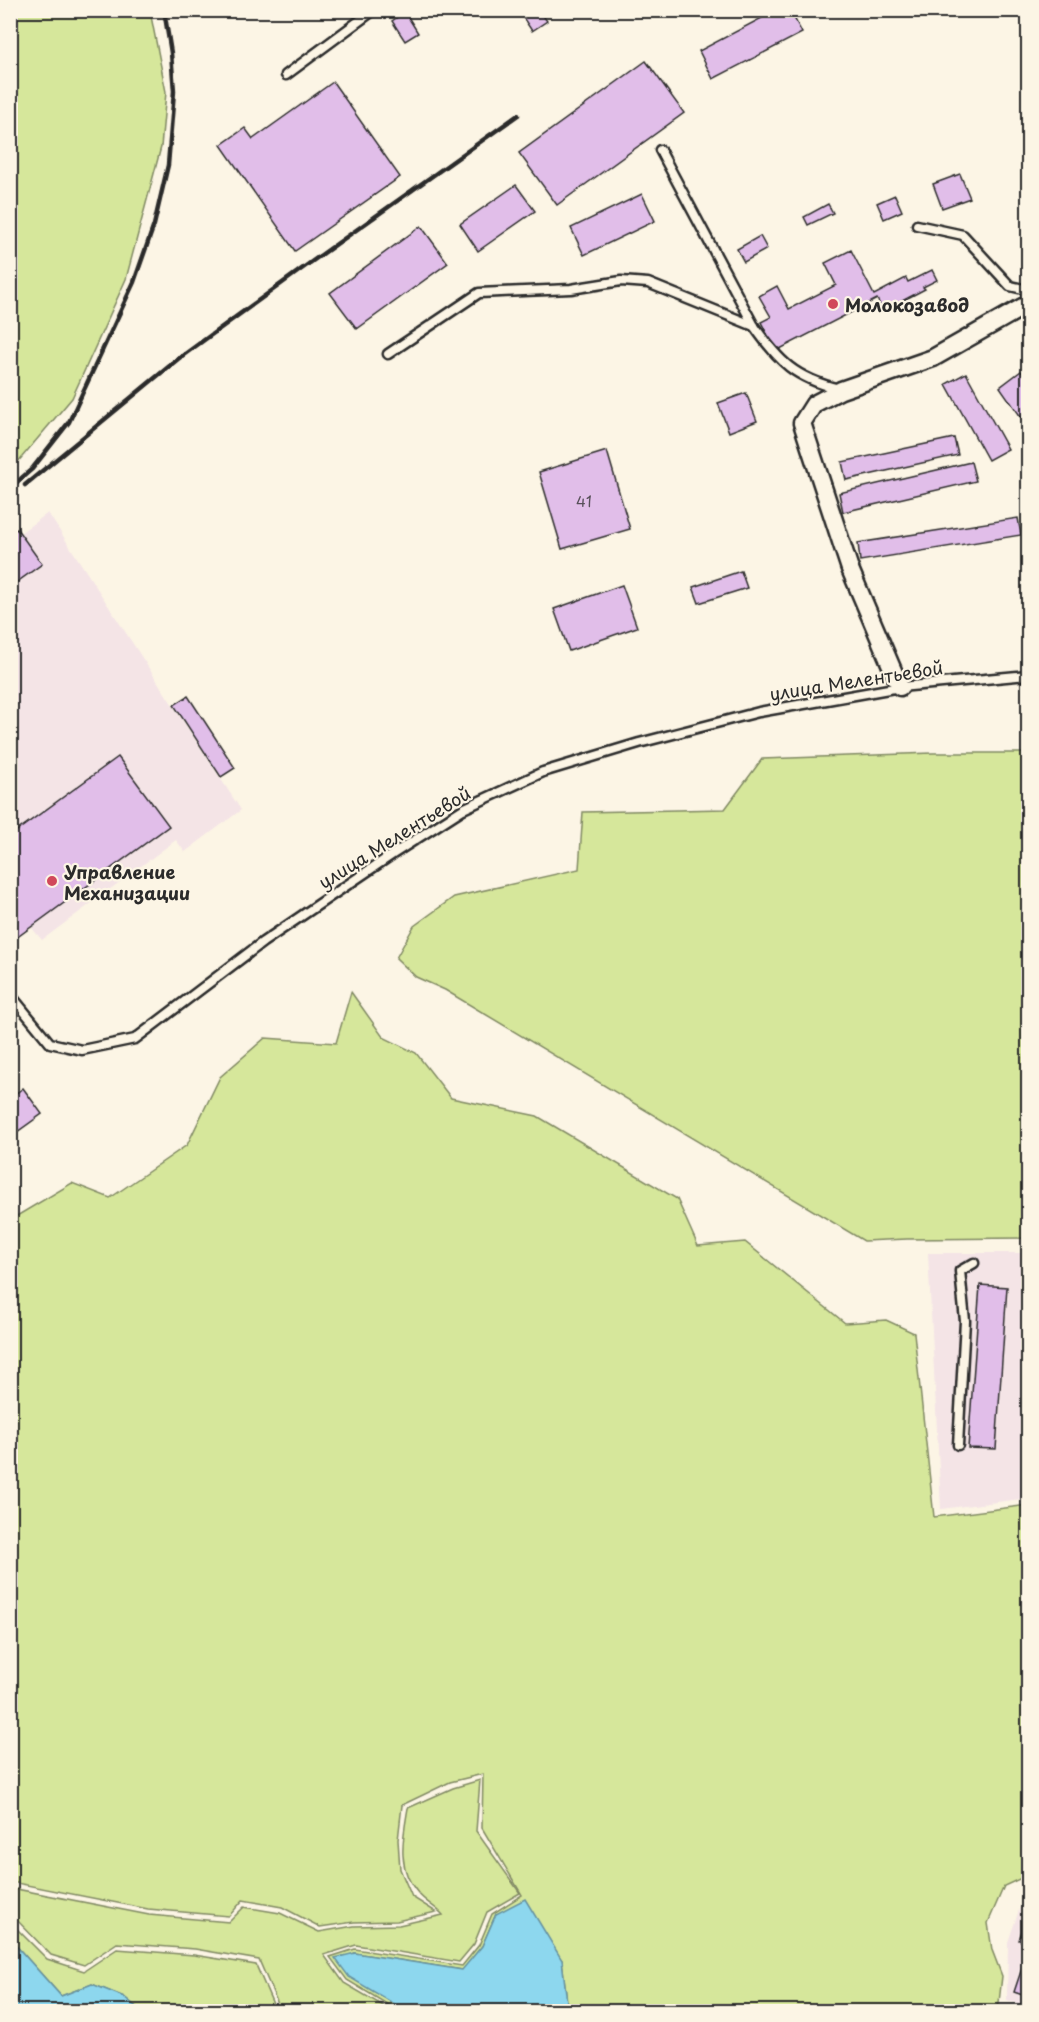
<svg xmlns="http://www.w3.org/2000/svg" width="1039" height="2022" viewBox="0 0 1039 2022" font-family="'Playpen Sans',sans-serif">
<style>
.built{fill:#f4e4e6}
.green{fill:#d6e79b;stroke:#808963;stroke-width:1.5}
.water{fill:#8dd7ee;stroke:#6692a0;stroke-width:1.5}
.building{fill:#e1bee9;stroke:#2b2b2b;stroke-width:1.5}
.lines{fill:none;stroke-linecap:round;stroke-linejoin:round}
.service-casing{stroke:#2b2b2b;stroke-width:13}
.minor-casing{stroke:#2b2b2b;stroke-width:21}
.service{stroke:#fcf5e5;stroke-width:8}
.minor{stroke:#fcf5e5;stroke-width:16}
.rail{stroke:#2b2b2b;stroke-width:4.5}
.poi-dot{fill:#d1495b;stroke:#fcf5e5;stroke-width:2}
.labels{text-anchor:middle;dominant-baseline:central;stroke-width:4.5;stroke-linejoin:round;paint-order:stroke}
.number-label{font-size:15px;fill:#58505a}
.poi-label{font-size:18px;font-weight:bold;fill:#2b2b2b;stroke:#fcf5e5;text-anchor:start}
.street-label{font-size:18px;fill:#2b2b2b;stroke:#fcf5e5}
</style>
<rect width="100%" height="100%" fill="#fcf5e5"/>
<filter id="ink" filterUnits="userSpaceOnUse"><feTurbulence type="fractalNoise" baseFrequency=".0167" numOctaves="2"/><feDisplacementMap in="SourceGraphic" scale="12" xChannelSelector="R" yChannelSelector="G"/><feConvolveMatrix kernelMatrix="1 2 1 2 8 2 1 2 1" color-interpolation-filters="sRGB"/></filter>
<g filter="url(#ink)">
<!-- built -->
<g class="built">
<path d="M48,513L241,810L185,852L176,840L42,940L31,927L12,941L11,939L10,533L17,529L20,533Z"/>
<path d="M928,1253H1028V1498L941,1509Z"/>
<path d="M1028,1884V2007L1007,2000L1008,1942Z"/>
</g>
<!-- green -->
<g class="green">
<path d="M11,10L150,11L166,92L161,147L126,279L72,398L11,470Z"/>
<path d="M933,753H1028V1238L907,1239L864,1241L445,990L416,977L396,958L414,926L454,897L579,869L583,812L725,809L762,759Z"/>
<path d="M351,992L383,1037L416,1053L451,1098L537,1116L677,1199L698,1246L745,1242L845,1323L886,1320L914,1333L934,1517L1028,1505V1875L1004,1886L988,1923L992,1950L1002,1976L998,2011H568L562,1960L496,1914L482,1946L463,1970L355,1953L395,2005L439,2011H413L395,2009L347,1980L330,1957L355,1949L462,1966L479,1945L492,1914L522,1895L482,1828L483,1774L450,1782L402,1805L398,1840L400,1869L412,1897L436,1912L397,1921L354,1922L320,1927L282,1907L243,1900L229,1916L148,1909L11,1882L10,1220L72,1183L110,1198L187,1145L220,1077L265,1038L336,1043Z"/>
<path d="M480,1780L476,1831L520,1893L487,1912L474,1944L459,1962L356,1945L324,1955L344,1983L392,2011H281L259,1960L195,1949L117,1943L84,1965L51,1955L15,1918L11,1915V1888L149,1915L229,1922L244,1907L280,1913L319,1932L354,1926L399,1925L443,1915C436,1907 425,1902 418,1893C396,1868 403,1838 408,1808L453,1788Z"/>
<path d="M10,1922L47,1959L84,1971L117,1949L194,1955L256,1965L276,2011H141L124,1997L92,1984L61,1996L11,1940Z"/>
</g>
<!-- water -->
<g class="water">
<path d="M525,1899L562,1960L568,2011H439L396,2005L349,1977L335,1958L355,1953L462,1970L482,1946L496,1914Z"/>
<path d="M11,1940L61,1996L92,1984L124,1997L141,2011H11Z"/>
</g>
<!-- building -->
<g class="building">
<path d="M518,10H539L547,21L532,31Z"/>
<path d="M777,10H790L802,33L713,79L699,51Z"/>
<path d="M405,12L418,33L405,41L392,21Z"/>
<path d="M646,61L684,113L557,205L519,153Z"/>
<path d="M333,82L400,177L295,251L221,145L245,128L253,139Z"/>
<path d="M960,174L970,198L942,208L933,184Z"/>
<path d="M516,185L535,211L478,251L460,224Z"/>
<path d="M642,194L655,221L584,255L571,228Z"/>
<path d="M895,195L902,211L884,219L877,203Z"/>
<path d="M828,204L833,213L808,225L804,217Z"/>
<path d="M421,226L448,263L357,329L330,293Z"/>
<path d="M760,236L767,249L744,262L737,249Z"/>
<path d="M851,250L874,295L906,278L908,282L932,270L937,280L923,287L925,289L883,311L877,299L776,351L761,322L771,317L759,296L777,286L789,309L836,285L825,263Z"/>
<path d="M1021,371L1028,381V427L1000,387Z"/>
<path d="M966,373L1008,449L988,460L946,384Z"/>
<path d="M746,393L757,421L729,432L718,403Z"/>
<path d="M954,438L958,455L846,480L842,462Z"/>
<path d="M607,451L630,529L562,549L539,472Z"/>
<path d="M971,462L976,481L843,512L839,493Z"/>
<path d="M1018,518L1021,535L860,561L858,543Z"/>
<path d="M17,529L42,564L10,587V533Z"/>
<path d="M741,571L747,588L699,603L693,587Z"/>
<path d="M622,585L637,627L569,651L554,609Z"/>
<path d="M188,696L235,768L221,777L174,705Z"/>
<path d="M118,757L169,826L12,941L10,939V836Z"/>
<path d="M23,1088L42,1114L10,1137V1098Z"/>
<path d="M980,1285L1007,1287L996,1449L968,1448Z"/>
<path d="M1028,1912V1944L1019,1940Z"/>
<path d="M1024,1962L1028,1964V1997L1014,1992Z"/>
</g>
<g class="lines">
<defs>
<g id="service">
<path d="M286,75L374,10"/>
<path d="M660,150L754,326C779,362 795,378 839,389"/>
<path d="M917,225L963,235L1010,286L1028,290"/>
<path d="M388,354L479,293L571,289L621,281L648,283L754,326"/>
<path d="M10,994L50,1043L82,1050L135,1039L263,942L393,854L463,809L543,772L639,743L759,712L900,687L1028,675"/>
<path d="M958,1445L965,1321L960,1271L974,1263"/>
</g>
<path id="minor" d="M900,687L850,569L802,423L814,404L841,390L933,358L1028,304"/>
</defs>
<!-- service casing -->
<use href="#service" class="service-casing"/>
<!-- minor casing -->
<use href="#minor" class="minor-casing"/>
<!-- service -->
<use href="#service" class="service"/>
<!-- minor -->
<use href="#minor" class="minor"/>
<!-- rail -->
<g class="rail">
<path d="M25,485L178,359L314,260L518,115"/>
<path d="M10,488L32,469L69,422L134,282L154,225L168,165L174,91L171,53L164,10"/>
</g>
</g>
</g>
<!-- markers -->
<g class="poi-dot">
<circle cx="833" cy="304" r="6"/>
<circle cx="52" cy="881" r="6"/>
</g>
<g class="labels">
<!-- number labels -->
<g class="number-label">
<text x="584" y="500">41</text>
</g>
<!-- poi labels -->
<g class="poi-label">
<text x="845" y="304">Молокозавод</text>
<text x="64" y="871">Управление<tspan x="64" dy="21">Механизации</tspan></text>
</g>
<!-- street labels -->
<g class="street-label">
<text transform="translate(856 680) rotate(-9)">улица Мелентьевой</text>
<text transform="translate(394 837) rotate(-32)">улица Мелентьевой</text>
</g>
</g>
<!-- margin -->
<rect width="1039" height="2022" fill="none" stroke="#fcf5e5" stroke-width="36"/>
<rect x="18" y="18" width="1003" height="1986" fill="none" stroke="#2b2b2b" stroke-width="2" filter="url(#ink)"/>
</svg>
